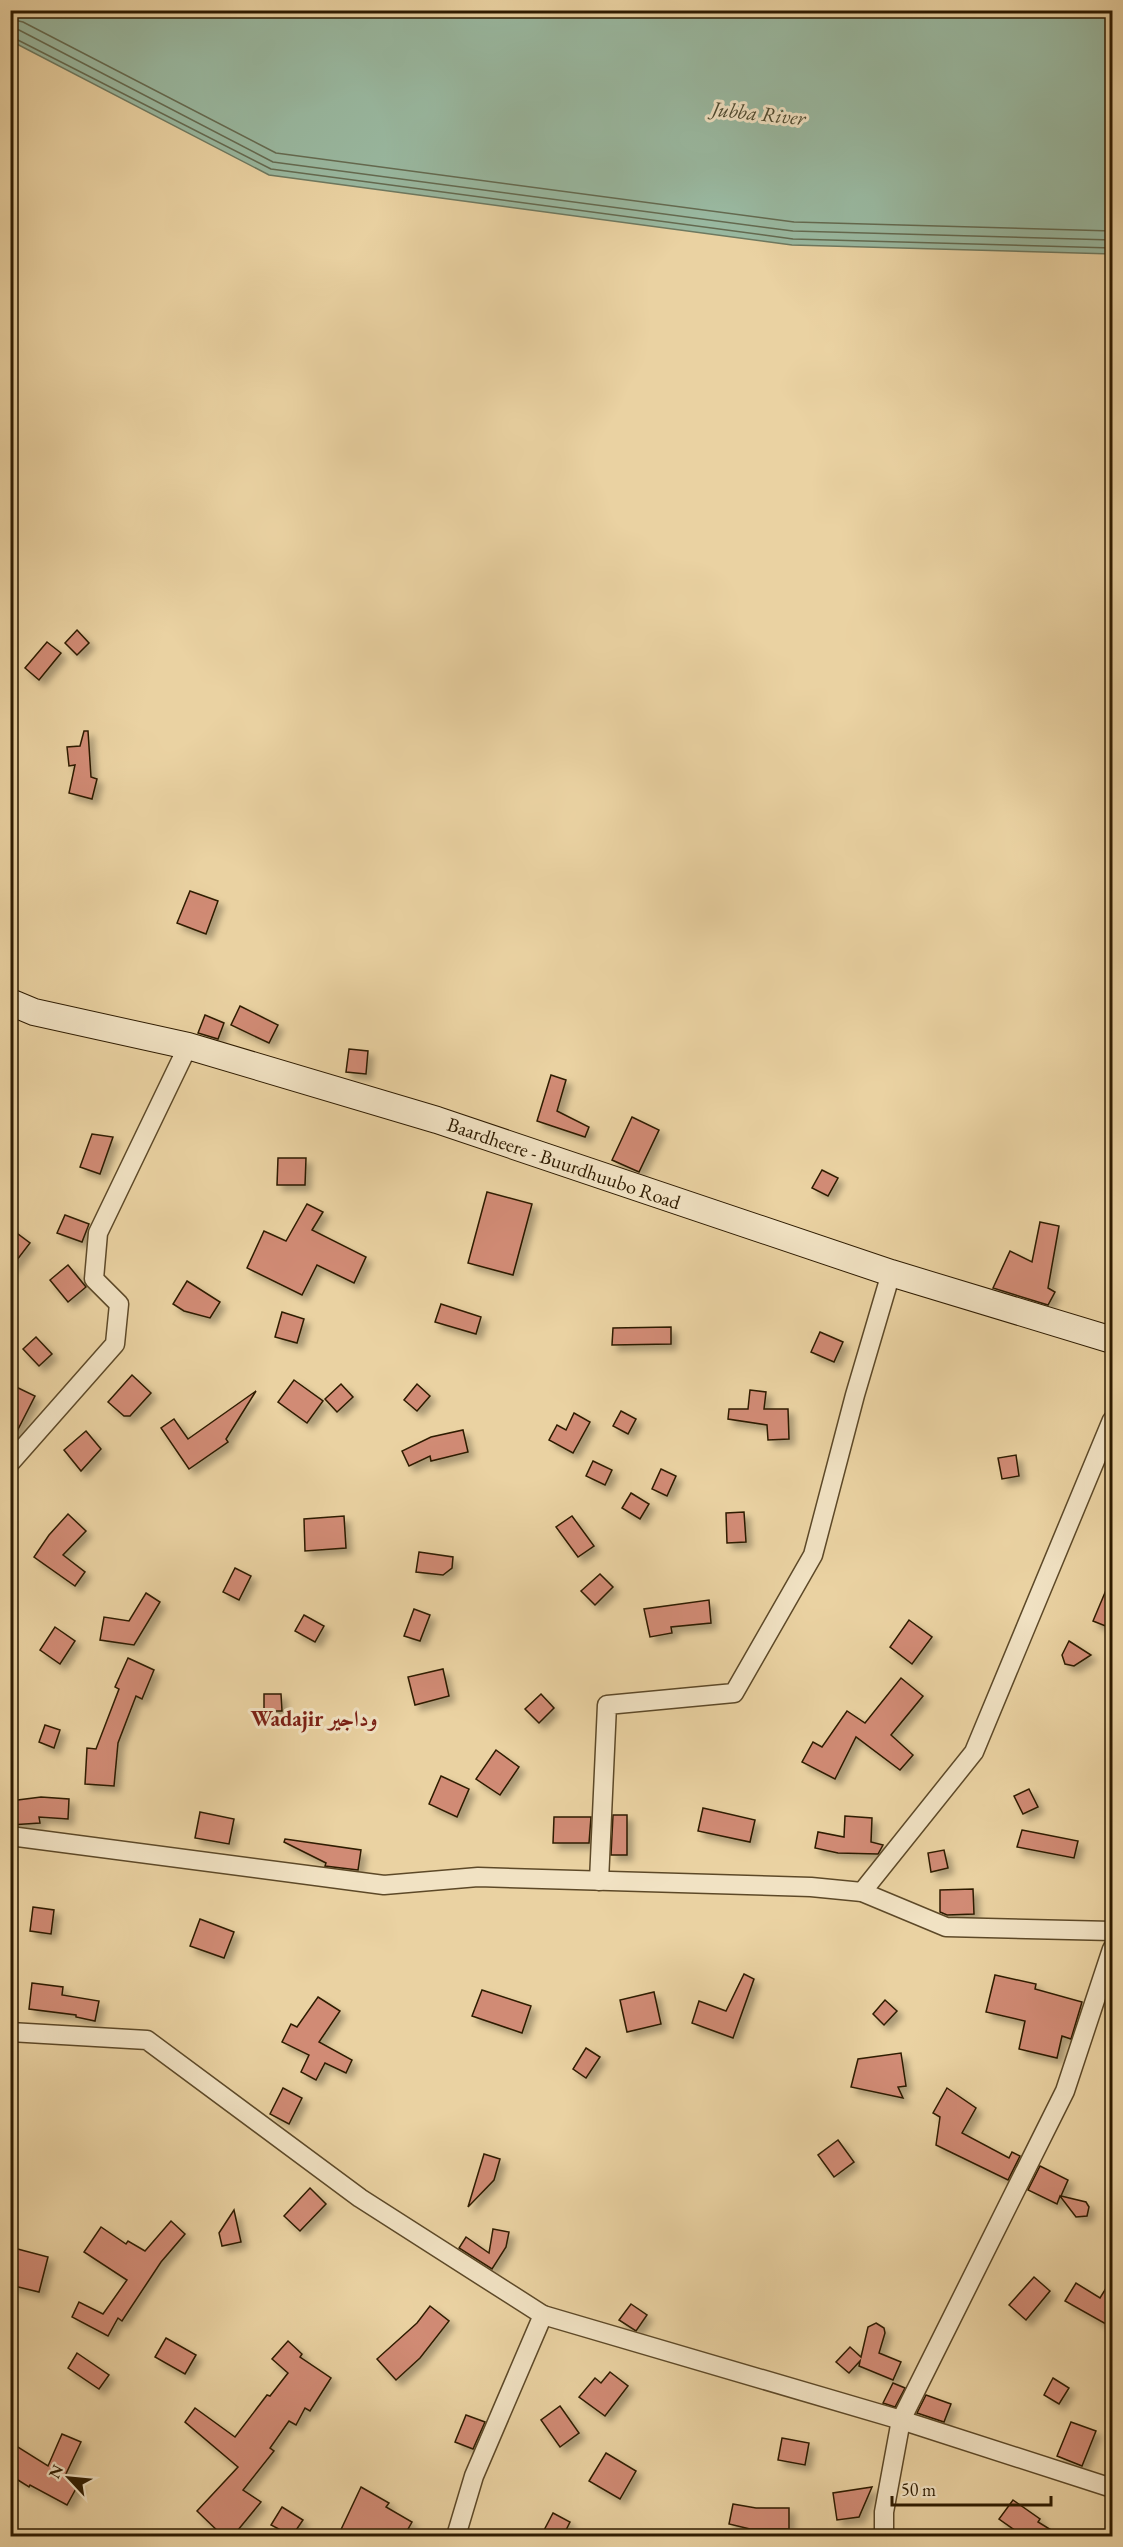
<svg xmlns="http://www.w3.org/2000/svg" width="1123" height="2547" viewBox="0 0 1123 2547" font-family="'EB Garamond',Amiri,serif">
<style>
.water{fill:#99b8a0;stroke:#6e7960;stroke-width:1.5}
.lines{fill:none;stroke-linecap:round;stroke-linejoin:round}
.shore{stroke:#646a50;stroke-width:1.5}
.building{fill:#d18b74;stroke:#2e1b00;stroke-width:1.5;filter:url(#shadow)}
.minor-casing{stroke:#5d4928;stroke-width:21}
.secondary-casing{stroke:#2e1b00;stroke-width:28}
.minor{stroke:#f1e2c3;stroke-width:18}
.secondary{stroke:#f1e2c3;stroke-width:26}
.labels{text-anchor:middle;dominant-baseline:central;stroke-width:6;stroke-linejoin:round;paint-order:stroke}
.street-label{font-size:20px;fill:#2e1b00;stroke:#f1e2c3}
.water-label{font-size:21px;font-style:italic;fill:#4e4a30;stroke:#f1e2c3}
.quarter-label{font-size:22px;font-weight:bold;fill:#7a1f14;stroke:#f1e2c3}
</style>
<defs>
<filter id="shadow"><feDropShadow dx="5.5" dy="5.5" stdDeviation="3" flood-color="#0004"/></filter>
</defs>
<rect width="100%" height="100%" fill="#ead2a2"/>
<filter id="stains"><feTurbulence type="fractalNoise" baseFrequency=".00333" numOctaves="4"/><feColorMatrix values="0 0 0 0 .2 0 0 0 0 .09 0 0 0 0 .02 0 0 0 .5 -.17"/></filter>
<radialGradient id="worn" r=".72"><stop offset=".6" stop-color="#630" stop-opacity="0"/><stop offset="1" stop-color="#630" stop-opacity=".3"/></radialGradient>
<!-- water -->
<path class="water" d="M10,11H1112V254L792,245L269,175L11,41Z"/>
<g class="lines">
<!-- shore -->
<g class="shore">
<path d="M10,19L23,22L276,153L794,222L1112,231"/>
<path d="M10,28L19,30L273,162L793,231L1112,240"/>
<path d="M10,36L271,169L793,239L1112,248"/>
</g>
</g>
<!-- building -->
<g class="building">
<path d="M77,630L89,643L77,655L65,643Z"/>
<path d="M47,642L61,653L39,680L25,668Z"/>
<path d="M84,731H88L91,777L97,779L92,799L69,793L75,765L69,766L67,747L80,746Z"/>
<path d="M190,891L218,901L206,934L177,923Z"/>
<path d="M240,1006L278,1025L269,1043L231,1025Z"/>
<path d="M205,1015L224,1023L218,1039L198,1033Z"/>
<path d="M349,1049L368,1051L366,1074L346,1072Z"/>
<path d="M551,1075L566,1080L557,1111L589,1127L585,1137L537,1121Z"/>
<path d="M632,1117L659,1130L639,1172L612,1160Z"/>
<path d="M92,1134L113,1137L100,1174L80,1167Z"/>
<path d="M278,1158H306L305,1185H277Z"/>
<path d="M822,1170L838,1178L828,1196L812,1188Z"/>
<path d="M487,1192L532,1204L513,1275L468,1263Z"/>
<path d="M307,1204L323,1212L312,1230L366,1257L354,1283L317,1265L302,1295L247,1268L264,1231L286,1241Z"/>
<path d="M65,1215L89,1224L82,1242L57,1233Z"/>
<path d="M1040,1222L1059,1226L1048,1288L1055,1292L1048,1305L993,1288L1010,1251L1032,1262Z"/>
<path d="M10,1228L30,1243L10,1269Z"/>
<path d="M68,1265L86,1287L68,1302L50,1280Z"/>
<path d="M187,1281L220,1302L210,1318L184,1311L173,1304Z"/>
<path d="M441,1304L481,1317L476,1334L435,1322Z"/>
<path d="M282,1312L304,1319L297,1343L275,1337Z"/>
<path d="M671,1327V1344L612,1345L613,1328Z"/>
<path d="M820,1332L843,1342L834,1362L811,1352Z"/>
<path d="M36,1337L52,1354L39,1366L23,1349Z"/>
<path d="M132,1375L151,1393L130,1416H124L108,1402Z"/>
<path d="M294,1380L323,1401L307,1423L278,1402Z"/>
<path d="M10,1384L35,1396L10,1445Z"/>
<path d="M341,1384L353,1397L337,1412L325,1399Z"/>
<path d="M417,1384L430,1396L417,1411L404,1400Z"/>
<path d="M750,1390L766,1392L764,1409H788L789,1439L768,1440L767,1425L728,1419L729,1409H748Z"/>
<path d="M256,1391L226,1439L228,1442L189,1469L161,1428L174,1419L188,1439Z"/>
<path d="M621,1411L636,1419L628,1434L613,1426Z"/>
<path d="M574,1413L590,1422L573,1453L549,1440L557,1425L566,1430Z"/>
<path d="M463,1430L468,1452L431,1461L430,1456L409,1466L402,1451L431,1437Z"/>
<path d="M86,1431L101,1449L81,1471L64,1450Z"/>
<path d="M1016,1455L1019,1476L1002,1479L998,1458Z"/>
<path d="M593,1461L612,1470L605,1485L586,1476Z"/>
<path d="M661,1469L676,1476L667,1496L652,1489Z"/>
<path d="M631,1493L649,1504L640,1519L622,1508Z"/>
<path d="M744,1512L746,1542L727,1543L726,1513Z"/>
<path d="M68,1514L86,1531L63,1555L85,1572L75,1586L34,1557L49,1535Z"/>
<path d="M344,1516L346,1548L305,1551L304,1519Z"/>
<path d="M572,1516L594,1546L578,1557L556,1527Z"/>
<path d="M419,1552L453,1557L452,1568L443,1575L416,1572Z"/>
<path d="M235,1568L251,1576L239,1600L223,1592Z"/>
<path d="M600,1574L613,1587L595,1605L581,1591Z"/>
<path d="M1112,1576H1113V1629L1093,1621Z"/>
<path d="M146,1593L160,1602L134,1645L100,1640L104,1617L129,1621Z"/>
<path d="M709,1600L711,1623L671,1627L672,1633L650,1637L644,1609Z"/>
<path d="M414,1609L430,1615L420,1641L404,1636Z"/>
<path d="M304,1615L324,1626L315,1642L295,1631Z"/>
<path d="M909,1620L932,1637L912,1664L890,1647Z"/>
<path d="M55,1627L75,1641L60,1664L40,1650Z"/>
<path d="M1069,1641L1091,1655L1074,1666L1065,1664L1062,1655Z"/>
<path d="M128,1658L154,1670L142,1699L136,1696L118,1743L114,1786L85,1784L87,1748L96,1749L119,1689L115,1687Z"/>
<path d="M443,1669L449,1696L415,1705L408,1677Z"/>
<path d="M901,1678L923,1696L891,1735L913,1755L900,1770L856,1737L835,1779L802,1762L813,1742L822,1747L847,1711L865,1723Z"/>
<path d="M264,1694H281L282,1711H264Z"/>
<path d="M541,1694L554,1708L539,1723L525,1709Z"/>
<path d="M45,1725L60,1730L54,1748L39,1742Z"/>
<path d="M496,1750L519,1767L500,1795L476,1779Z"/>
<path d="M441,1776L469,1789L457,1817L429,1804Z"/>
<path d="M1029,1789L1038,1807L1023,1814L1014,1796Z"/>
<path d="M41,1797L69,1799L68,1819L39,1817L40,1823L10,1825V1801Z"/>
<path d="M703,1808L755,1820L750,1842L698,1831Z"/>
<path d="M200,1812L234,1819L229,1844L195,1838Z"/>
<path d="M613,1815H627V1855H611Z"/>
<path d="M845,1816L872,1818L871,1842L883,1845L878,1854L838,1853L815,1848L818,1832L844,1837Z"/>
<path d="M554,1817H591L589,1843H553Z"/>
<path d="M1022,1830L1078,1841L1074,1858L1017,1847Z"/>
<path d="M285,1839L361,1850L358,1870L325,1866L326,1863L284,1842Z"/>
<path d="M944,1850L948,1868L931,1872L928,1853Z"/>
<path d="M973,1889L974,1914L947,1915L940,1912V1890Z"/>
<path d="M33,1907L54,1910L51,1934L30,1931Z"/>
<path d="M200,1919L234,1932L224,1958L190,1946Z"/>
<path d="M744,1974L754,1979L733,2038L692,2023L699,2001L726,2011Z"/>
<path d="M995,1975L1036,1984L1035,1989L1082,2002L1071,2039L1062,2036L1057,2058L1019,2049L1025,2021L986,2012Z"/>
<path d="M32,1983L63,1987L62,1995L99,2001L95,2021L76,2017V2015L29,2009Z"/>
<path d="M482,1990L531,2006L522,2033L472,2016Z"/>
<path d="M654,1992L661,2024L627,2032L620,2000Z"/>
<path d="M318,1997L340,2011L319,2042L352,2060L346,2073L325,2063L316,2080L301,2072L309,2055L282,2042L291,2024L297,2027Z"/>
<path d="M885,2000L897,2011L884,2025L873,2014Z"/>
<path d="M586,2048L600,2057L586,2078L573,2069Z"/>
<path d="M901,2053L906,2086L898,2087L903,2098L851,2087L858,2059Z"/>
<path d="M283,2088L302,2098L289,2124L270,2114Z"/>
<path d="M947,2088L976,2108L962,2133L1009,2158L1012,2152L1020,2156L1008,2180L936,2145L940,2117L933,2113Z"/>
<path d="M838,2140L854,2162L834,2177L818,2155Z"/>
<path d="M484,2154L500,2159L494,2180L468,2207Z"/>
<path d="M1040,2166L1068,2180L1061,2196L1086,2202L1089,2207L1087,2216L1076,2217L1060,2196L1057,2204L1028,2190Z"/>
<path d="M310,2188L326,2204L300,2231L284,2216Z"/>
<path d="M234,2210L241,2242L222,2246L219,2233Z"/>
<path d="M171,2221L185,2234L161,2262L122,2321L118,2318L108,2336L72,2317L79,2302L103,2314L127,2280L84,2252L101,2227L126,2244L128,2241L145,2251Z"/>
<path d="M493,2229L509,2232L506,2247L492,2269L459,2248L466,2237L489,2253Z"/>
<path d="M10,2247L48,2257L39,2292L10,2285Z"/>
<path d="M1034,2277L1050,2291L1026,2320L1009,2305Z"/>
<path d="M1113,2277V2328L1065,2301L1076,2283L1100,2298Z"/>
<path d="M631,2304L647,2315L636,2331L619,2320Z"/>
<path d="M430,2306L449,2321L420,2358L396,2380L377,2359L417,2323Z"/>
<path d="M876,2323L884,2328L885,2333L879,2353L901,2362L893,2380L859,2366L860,2361L849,2373L836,2362L850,2347L861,2357L868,2327Z"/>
<path d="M166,2338L196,2355L185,2374L155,2357Z"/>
<path d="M288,2341L302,2354L300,2357L331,2378L310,2411L305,2408L296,2425L289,2421L270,2448L274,2451L243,2490L261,2502L233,2536H223L197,2511L238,2467L185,2422L195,2408L235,2437L267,2395L270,2396L288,2373L272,2359Z"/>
<path d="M77,2353L109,2375L99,2389L68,2368Z"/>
<path d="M610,2372L628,2386L605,2416L579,2397L595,2378L601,2383Z"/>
<path d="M1053,2378L1069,2388L1059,2404L1044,2395Z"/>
<path d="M893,2383L905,2388L895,2407L883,2403Z"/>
<path d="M926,2395L951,2404L944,2422L917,2413Z"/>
<path d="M560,2406L579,2433L560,2447L541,2420Z"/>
<path d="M466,2415L485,2422L473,2449L455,2442Z"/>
<path d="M1071,2422L1096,2431L1082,2466L1057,2456Z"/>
<path d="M62,2434L81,2442L65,2476L79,2483L67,2505L30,2485L29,2487L10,2475V2442L48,2466Z"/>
<path d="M782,2438L809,2443L805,2465L778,2460Z"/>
<path d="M606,2453L636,2471L620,2499L589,2481Z"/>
<path d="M361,2487L389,2503L386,2507L412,2522L404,2536H338Z"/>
<path d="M872,2487L859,2517L837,2520L833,2493Z"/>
<path d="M1013,2500L1040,2519L1038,2522L1061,2536H1023L999,2519Z"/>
<path d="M733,2504L756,2508H789V2529H750L729,2524Z"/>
<path d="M282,2507L303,2520L292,2536L271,2525Z"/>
<path d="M553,2513L570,2522L563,2536H541Z"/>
</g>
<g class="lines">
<defs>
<g id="minor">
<path d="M10,1463L115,1344L119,1304L94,1279L98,1233L188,1046"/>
<path d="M10,1836L384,1885L478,1877L811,1887L862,1892L946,1927L1112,1931"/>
<path d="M599,1881L607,1705L734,1693L813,1555L855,1395L891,1273"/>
<path d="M862,1892L974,1752L1112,1420"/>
<path d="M10,2032L147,2040L360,2198L543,2315L901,2420L1112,2488"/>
<path d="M456,2536L474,2476L543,2315"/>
<path d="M884,2536V2512L901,2420L1065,2091L1112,1949"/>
</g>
<path id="secondary" d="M10,1002L34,1012L188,1046L437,1120L891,1273L1112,1340"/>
</defs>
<!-- minor casing -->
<use href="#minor" class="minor-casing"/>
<!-- secondary casing -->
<use href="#secondary" class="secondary-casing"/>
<!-- minor -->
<use href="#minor" class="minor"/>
<!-- secondary -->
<use href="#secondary" class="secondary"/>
</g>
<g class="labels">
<!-- street labels -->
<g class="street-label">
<text transform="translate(564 1163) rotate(19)">Baardheere - Buurdhuubo Road</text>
</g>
<!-- water labels -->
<g class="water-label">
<text transform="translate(759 113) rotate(6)">Jubba River</text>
</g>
<!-- quarter labels -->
<g class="quarter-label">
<text x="314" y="1718">Wadajir وداجير</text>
</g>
</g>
<!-- margin -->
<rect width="1123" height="2547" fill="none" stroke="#ead2a2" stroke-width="36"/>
<rect x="12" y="12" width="1099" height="2523" fill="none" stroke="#2e1b00" stroke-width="3"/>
<rect x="18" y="18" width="1087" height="2511" fill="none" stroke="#2e1b00" stroke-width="1.5"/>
<!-- north arrow -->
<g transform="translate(69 2478) rotate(296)" stroke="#f1e2c3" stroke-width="4.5" paint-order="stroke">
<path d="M0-4.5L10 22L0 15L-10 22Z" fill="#2e1b00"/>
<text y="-9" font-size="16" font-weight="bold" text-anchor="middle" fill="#2e1b00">N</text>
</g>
<!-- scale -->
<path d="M892 2496v9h159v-9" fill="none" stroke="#2e1b00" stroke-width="3"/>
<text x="901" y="2496" font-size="18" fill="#2e1b00" stroke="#f1e2c3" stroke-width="4.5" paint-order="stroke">50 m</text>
<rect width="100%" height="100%" filter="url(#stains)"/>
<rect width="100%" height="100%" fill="url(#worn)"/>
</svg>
